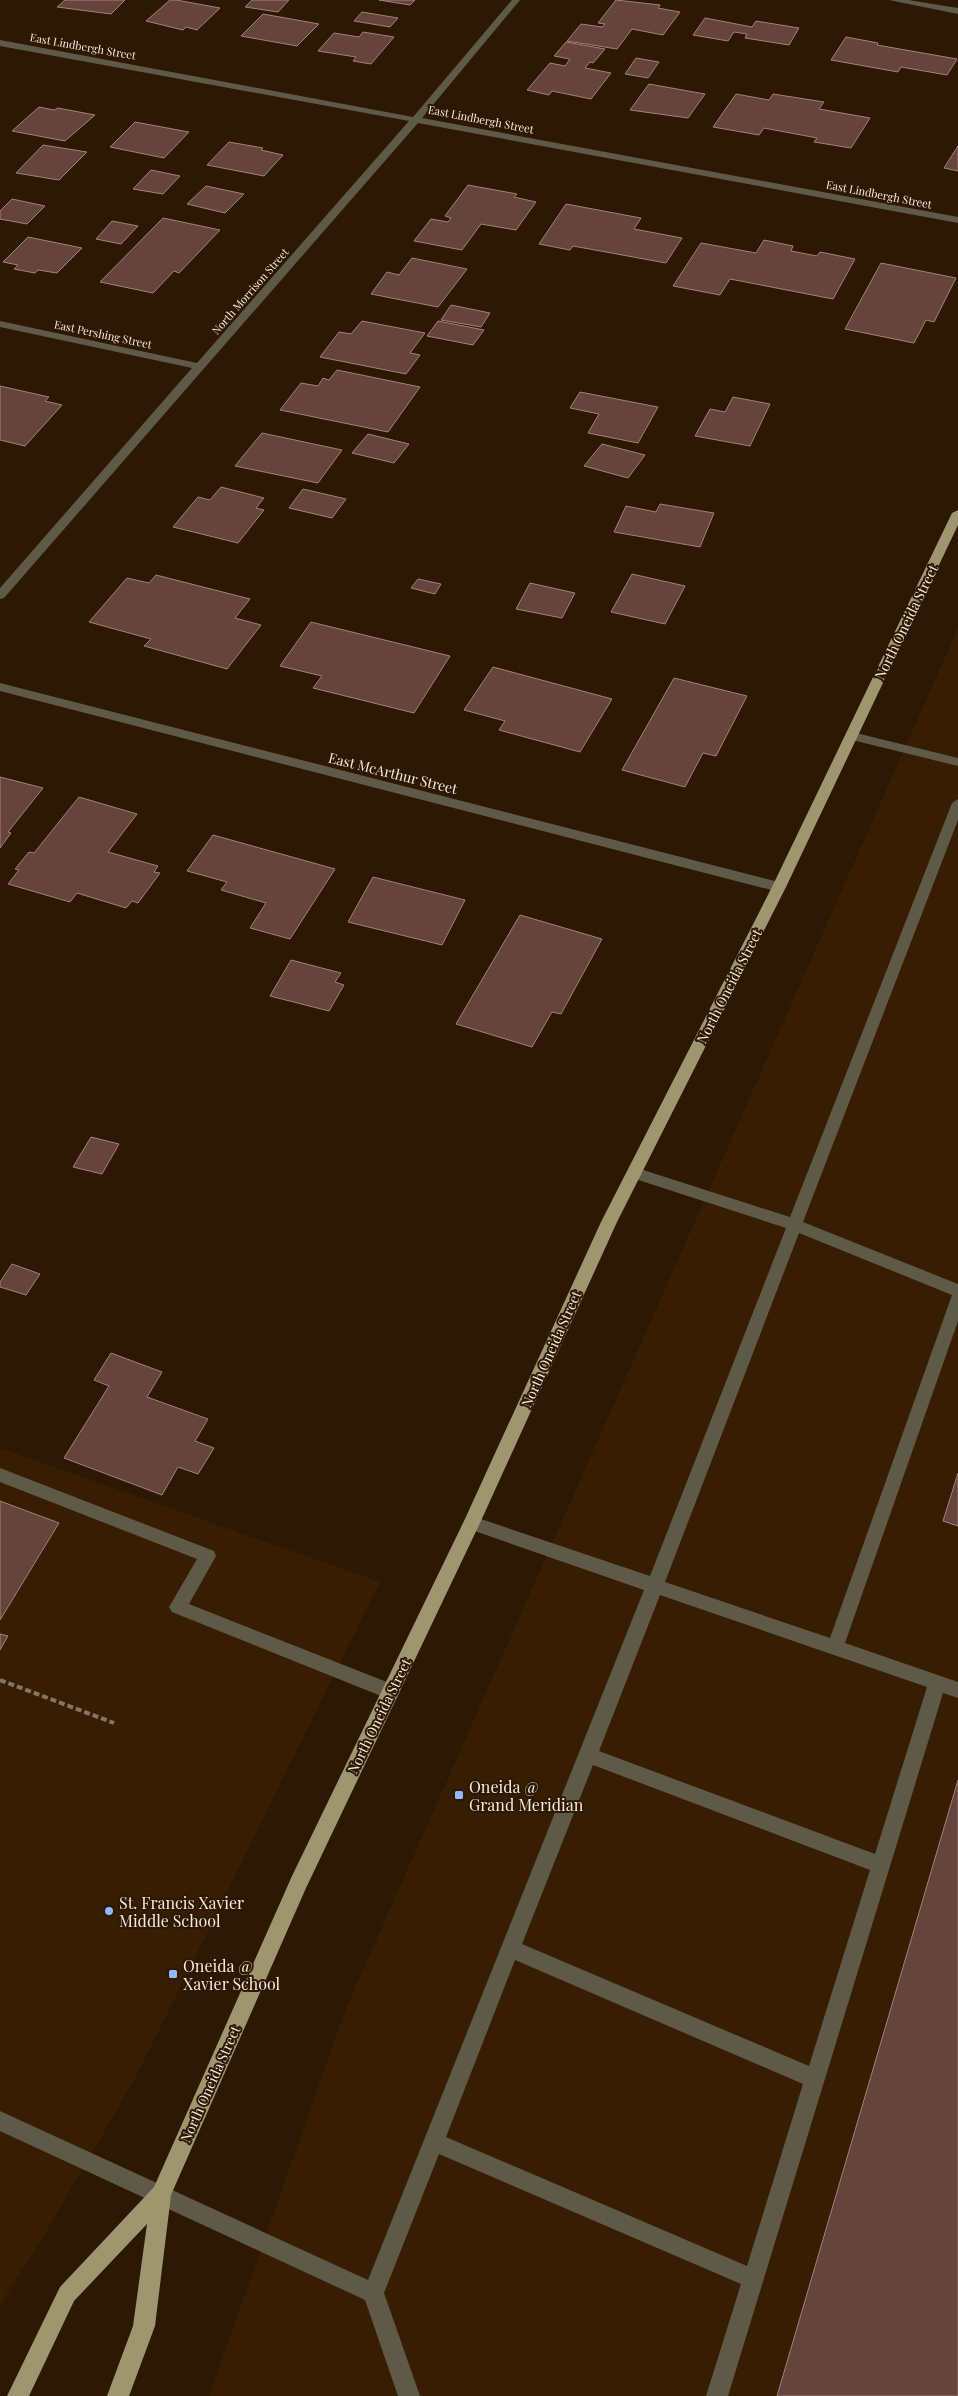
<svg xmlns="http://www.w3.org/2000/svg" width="958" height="2396" viewBox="0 0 958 2396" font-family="'Playfair Display',serif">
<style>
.built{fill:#371d01}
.building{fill:#65443e;stroke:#a58079}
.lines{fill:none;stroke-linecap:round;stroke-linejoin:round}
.path{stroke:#877564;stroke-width:4;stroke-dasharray:6 3;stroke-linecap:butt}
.minor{fill:#5e5a47;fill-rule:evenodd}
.major{fill:#9e966f;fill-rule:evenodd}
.poi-dot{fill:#8fb8fd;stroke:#2d1803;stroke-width:2}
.labels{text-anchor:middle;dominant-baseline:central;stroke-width:4;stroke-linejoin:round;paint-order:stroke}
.far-street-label{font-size:11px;fill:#f7e9dc;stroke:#2d1803}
.street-label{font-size:14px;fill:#f7e9dc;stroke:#2d1803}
.near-poi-label{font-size:16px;fill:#f7e9dc;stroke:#2d1803;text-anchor:start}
</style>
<rect width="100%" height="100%" fill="#2d1803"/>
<!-- built -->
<g class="built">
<path d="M958,628V2396H209L346,2008Z"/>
<path d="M0,1448L380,1582L136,2077L38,2246L0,2305Z"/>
</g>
<!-- building -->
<g class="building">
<path d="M65,0H125L111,14L57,7Z"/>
<path d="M170,0H176L220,8L197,30L186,27L183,30L146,21Z"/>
<path d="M252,0H289L278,12L245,7Z"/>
<path d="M379,0H415L410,5Z"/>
<path d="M616,0L660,5L658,8L680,12L663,35L632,29L617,49L567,41L581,24L602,27L605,24L598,23Z"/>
<path d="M362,12L398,18L390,27L354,21Z"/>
<path d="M263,14L319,24L297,46L241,36Z"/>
<path d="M705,18L752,27L756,21L799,28L789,45L745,38L747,34L734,32L728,41L693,35Z"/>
<path d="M363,32L394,37L371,64L353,61L356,57L318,51L334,33L359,37Z"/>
<path d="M846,37L878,43L877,45L957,59L947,75L901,67L898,72L831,60Z"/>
<path d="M566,42L605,49L593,63L590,62L585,68L611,73L591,99L552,91L549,95L527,90L550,63L565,66L570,59L554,56Z"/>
<path d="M636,58L659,62L648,78L625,74Z"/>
<path d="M649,84L705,94L688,118L630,110Z"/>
<path d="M736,94L769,100L773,94L824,102L819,109L870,118L851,148L814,142L817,138L764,128L759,135L713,127Z"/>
<path d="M39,107L54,110L58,108L95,115L65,141L12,131Z"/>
<path d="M135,122L189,132L164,158L110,147Z"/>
<path d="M229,142L263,148L261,150L283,155L264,176L207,165Z"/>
<path d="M43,145L87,152L59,180L16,173Z"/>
<path d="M958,146V171L944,168Z"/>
<path d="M151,170L180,176L163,194L133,189Z"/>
<path d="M468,185L517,194L514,197L536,202L516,230L481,224L462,250L414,241L431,219L448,222L451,218L445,216Z"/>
<path d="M206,186L244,194L225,213L187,204Z"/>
<path d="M12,199L45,206L27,224L0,219V211Z"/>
<path d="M566,204L641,218L634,229L682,238L666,263L573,246L570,250L539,244Z"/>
<path d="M163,218L220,230L179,273L174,271L153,293L100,282Z"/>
<path d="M112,221L138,226L121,244L96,239Z"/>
<path d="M28,237L82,248L57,273L38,270L35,273L14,269L18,265L3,262Z"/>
<path d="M764,240L793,246L791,251L817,256L820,252L855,259L833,299L730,279L720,295L673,286L701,243L756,253Z"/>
<path d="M412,258L467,269L438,307L371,294L387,272L399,275Z"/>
<path d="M881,263L956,278L934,322L926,320L914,343L845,329Z"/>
<path d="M451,305L490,313L481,327L441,320Z"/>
<path d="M362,321L425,333L410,353L420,355L406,374L320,357L339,332L351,334Z"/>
<path d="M438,321L484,330L473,345L427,336Z"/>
<path d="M337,370L420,387L388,432L280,410L301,383L318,386L323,378L329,380Z"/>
<path d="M0,386L49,397L45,401L62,405L25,446L0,440Z"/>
<path d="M580,392L658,407L638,443L588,433L599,414L570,408Z"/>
<path d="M733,397L770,404L750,446L695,436L710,409L725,412Z"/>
<path d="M262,433L342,450L318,483L235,466Z"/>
<path d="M368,434L409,444L394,463L352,453Z"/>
<path d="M602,444L645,455L628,478L584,466Z"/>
<path d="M221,487L264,498L256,508L264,510L238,543L173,527L198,497L210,500Z"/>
<path d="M303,489L346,499L332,518L289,508Z"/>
<path d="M660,504L714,513L700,547L614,532L626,506L656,512Z"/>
<path d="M632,574L685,586L665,624L611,612Z"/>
<path d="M156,575L250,599L235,618L261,625L227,669L144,646L151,639L89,622L127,578L149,583Z"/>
<path d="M418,579L441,584L435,594L411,588Z"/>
<path d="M530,583L575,593L562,618L516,609Z"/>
<path d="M311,622L450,656L414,713L313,688L322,676L280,666Z"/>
<path d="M493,667L612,699L580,752L499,730L505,721L464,710Z"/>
<path d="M674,678L747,696L716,756L703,753L685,787L622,770Z"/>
<path d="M0,777L43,788L8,832L11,833L0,848Z"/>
<path d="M79,797L137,814L108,852L158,866L154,872L160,873L138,903L132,901L126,908L77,893L70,902L8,884L19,870L15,869L29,852L34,853Z"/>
<path d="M213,835L335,869L290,939L250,928L266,903L221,890L227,882L187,871Z"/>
<path d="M373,877L465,900L442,945L348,922Z"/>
<path d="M520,915L602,939L561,1014L552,1012L532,1047L456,1024Z"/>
<path d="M291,960L341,973L335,982L344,985L329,1011L270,996Z"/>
<path d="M91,1137L119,1144L102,1174L73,1167Z"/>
<path d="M12,1264L40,1274L26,1295L0,1287V1282Z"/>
<path d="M111,1353L162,1372L147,1397L208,1419L195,1441L214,1448L198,1474L178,1467L162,1495L64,1458L109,1386L94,1380Z"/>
<path d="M958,1473V1526L943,1521Z"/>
<path d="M0,1501L59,1523L0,1620Z"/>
<path d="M0,1634L8,1636L0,1650Z"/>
<path d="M958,1780V2396H777Z"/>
</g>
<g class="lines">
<!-- path -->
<path class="path" d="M0,1680L114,1723"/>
<!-- minor -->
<g class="minor">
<path d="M512,0H520L422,118L958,217V223L418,123L4,598L0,599V588L192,368L0,327V321L197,363L409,121L0,46V40L413,117Z"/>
<path d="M889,0H908L958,8V14Z"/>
<path d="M0,683L779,882L786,887L779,892L0,691Z"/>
<path d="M852,732L958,758V766L848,739L846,736Z"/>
<path d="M958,799V820L803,1222L958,1284V1321L845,1643L958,1682V1698L943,1693L728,2396H706L741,2284L439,2154L384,2293L420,2396H398L365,2300L0,2131V2111L368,2280L644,1590L466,1528L464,1523L466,1518L472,1516L650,1576L786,1228L629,1177L627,1173L629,1169L634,1167L790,1217L952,803ZM799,1233L952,1295L830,1638L665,1582ZM660,1595L927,1687L875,1854L599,1751ZM593,1765L870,1870L809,2066L522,1944ZM515,1960L803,2084L747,2266L446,2137Z"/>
<path d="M0,1468L214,1551L216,1556L189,1604L397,1686L400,1692L397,1698L391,1700L172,1612L169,1607L172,1602L197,1559L0,1482Z"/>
</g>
<!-- major -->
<path class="major" d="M958,510V525L786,887L617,1222L480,1523L306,1888L171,2195L155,2326L129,2396H107L133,2326L147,2224L74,2301L29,2396H7L60,2287L154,2187L292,1876L464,1521L601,1222L772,887L952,513Z"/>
</g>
<!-- markers -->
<g class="poi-dot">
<rect x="454" y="1790" width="10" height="10" rx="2.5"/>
<circle cx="109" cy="1911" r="5"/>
<rect x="168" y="1969" width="10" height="10" rx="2.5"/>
</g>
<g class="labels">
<!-- far-street labels -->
<g class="far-street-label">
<text transform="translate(83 46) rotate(10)">East Lindbergh Street</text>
<text transform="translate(481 119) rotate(11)">East Lindbergh Street</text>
<text transform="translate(879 194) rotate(11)">East Lindbergh Street</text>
<text transform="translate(250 291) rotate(-49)">North Morrison Street</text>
<text transform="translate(103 334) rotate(12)">East Pershing Street</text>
</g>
<!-- street labels -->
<g class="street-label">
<text transform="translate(906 622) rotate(-64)">North Oneida Street</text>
<text transform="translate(393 773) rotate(14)">East McArthur Street</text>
<text transform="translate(729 986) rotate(-63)">North Oneida Street</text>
<text transform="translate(551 1349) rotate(-66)">North Oneida Street</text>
<text transform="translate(379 1716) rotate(-64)">North Oneida Street</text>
<text transform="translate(210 2084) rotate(-66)">North Oneida Street</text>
</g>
<!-- near-poi labels -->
<g class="near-poi-label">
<text x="469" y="1786">Oneida @<tspan x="469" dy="18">Grand Meridian</tspan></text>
<text x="119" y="1902">St. Francis Xavier<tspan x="119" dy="18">Middle School</tspan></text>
<text x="183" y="1965">Oneida @<tspan x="183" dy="18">Xavier School</tspan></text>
</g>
</g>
</svg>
